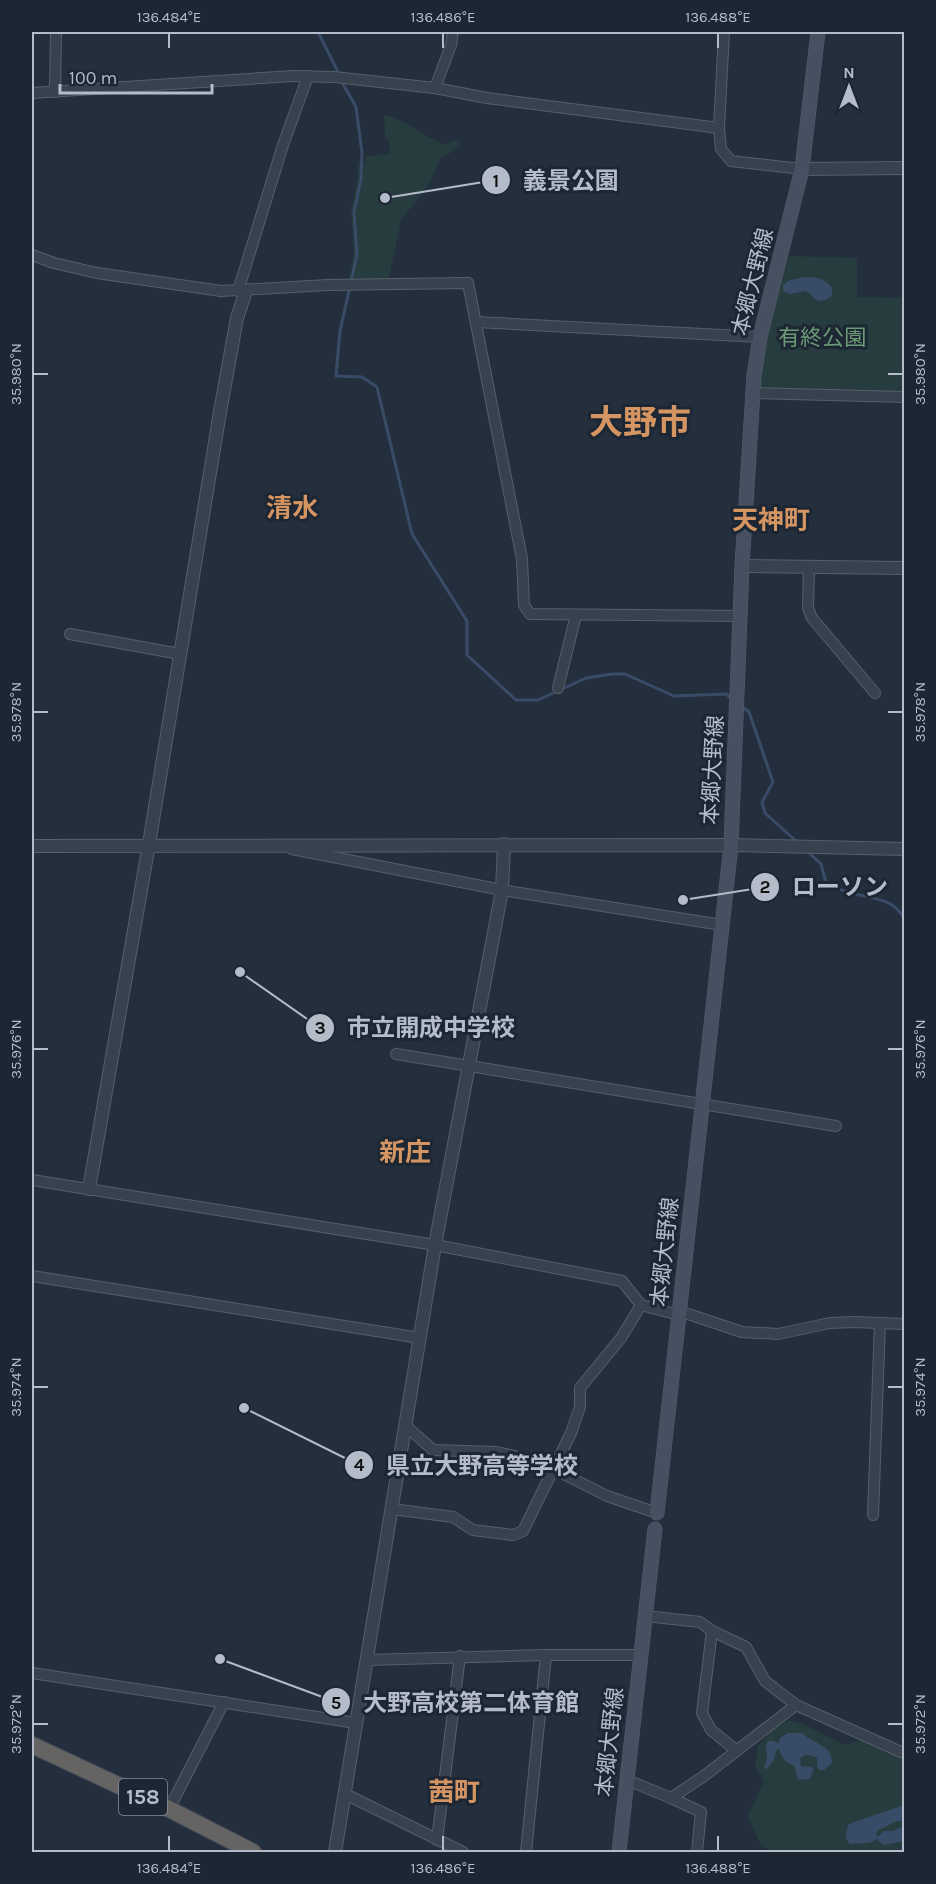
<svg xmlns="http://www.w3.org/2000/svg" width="936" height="1884" viewBox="0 0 936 1884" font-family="Karla,'Noto Sans JP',sans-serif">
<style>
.green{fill:#263c3f}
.water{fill:#394c67}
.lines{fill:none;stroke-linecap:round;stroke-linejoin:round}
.stream{stroke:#394c67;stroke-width:3}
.minor-casing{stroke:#565f6c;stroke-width:12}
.tertiary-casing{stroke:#565f6c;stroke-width:14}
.secondary-casing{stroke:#565f6c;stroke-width:15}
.trunk-casing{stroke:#434c59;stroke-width:18}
.minor{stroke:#38414e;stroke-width:10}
.tertiary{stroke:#38414e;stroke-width:12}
.secondary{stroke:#465061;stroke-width:14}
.trunk{stroke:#656462;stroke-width:16}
.ticks{fill:none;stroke:#b4bcc9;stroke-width:2}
.labels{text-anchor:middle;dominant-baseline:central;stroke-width:6;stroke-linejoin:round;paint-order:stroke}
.shield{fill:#1d2633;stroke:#878f9c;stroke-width:1.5}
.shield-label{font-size:21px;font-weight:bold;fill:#b4bcc9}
.street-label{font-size:22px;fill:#b4bcc9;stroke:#1d2633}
.park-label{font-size:22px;fill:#6b9a76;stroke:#1d2633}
.quarter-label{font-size:26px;font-weight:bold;fill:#d59563;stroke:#1d2633}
.town-label{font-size:34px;font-weight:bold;fill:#d59563;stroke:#1d2633}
.leader{fill:none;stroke:#b4bcc9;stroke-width:2}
.callout-dot{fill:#b4bcc9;stroke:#1d2633;stroke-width:2}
.mark-label{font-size:18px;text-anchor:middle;font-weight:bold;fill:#111}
.callout-label{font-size:24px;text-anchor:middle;font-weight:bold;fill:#b4bcc9;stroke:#1d2633;stroke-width:6;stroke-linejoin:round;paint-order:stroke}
.neatline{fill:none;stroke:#b4bcc9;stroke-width:2}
.ticks-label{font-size:15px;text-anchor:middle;fill:#b4bcc9}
</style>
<rect width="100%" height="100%" fill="#242f3e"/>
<!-- green -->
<g class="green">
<path d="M384,115C404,119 423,136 443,144H447L456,140L461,143L450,153L441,157L429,184L401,220L388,281H349L354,251L351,209L358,179V162H365L366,156L390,154L389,139H385Z"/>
<path d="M789,256L857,258V297L904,298V394L880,390H760C757,351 778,295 789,256Z"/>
<path d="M789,1720L803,1724L845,1745L860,1740L902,1757H904V1852H770L759,1842L748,1816L764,1781L755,1767L758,1746L772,1730Z"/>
</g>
<!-- water -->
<g class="water">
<path d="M803,277C815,277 825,277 832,288V296L825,300L818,301L806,291L790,294L783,291V285L788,281Z"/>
<path d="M788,1733H802C813,1744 832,1744 832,1763L824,1770H820L817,1767V1758C811,1755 805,1753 800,1759L801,1766L812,1767L814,1770L809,1779L798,1780L795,1767L784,1760L779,1749L776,1751L774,1760L767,1769L764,1768L767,1758L766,1744L770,1740L779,1743L780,1738Z"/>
<path d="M904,1805V1822L897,1821L877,1831L876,1835L879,1836L884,1831H893L902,1827L904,1829V1841L883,1845L877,1839L870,1843L850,1844C844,1839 846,1830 849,1824Z"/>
</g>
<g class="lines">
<!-- stream -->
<g class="stream">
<path d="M318,32L340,76"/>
<path d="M342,82L356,107L362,153L361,179L354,212L357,255L340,331L336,376L362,377L377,387L412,534L467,621V655L516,700H538L586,678L612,674H625L674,696L726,694L731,698"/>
<path d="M741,706L749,712L773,782L762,802L765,813L797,842"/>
<path d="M806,850L821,864L826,883C832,885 838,889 844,891C864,898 894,896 904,919"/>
</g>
<defs>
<g id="minor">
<path d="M724,32L719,128L721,149L731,161L802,169"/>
<path d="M435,88L451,45L453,32"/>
<path d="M55,92L56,32"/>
<path d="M32,93L293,76L334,77L435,88L487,98L719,128"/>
<path d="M32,255L54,263L97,273L221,291L328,285L468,283L522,559L524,605L530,614L740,616"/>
<path d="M238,291L283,145L308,76"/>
<path d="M476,322L760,337"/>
<path d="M752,393L904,397"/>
<path d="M809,567L808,608L812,618L875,693"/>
<path d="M70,634L180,654"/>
<path d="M558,688L576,615"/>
<path d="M292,849L502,890L722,925"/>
<path d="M396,1054L836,1126"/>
<path d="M32,1180L435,1245L622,1281L641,1305L679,1315L688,1314L742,1332L778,1334L830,1323L854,1322L904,1324"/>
<path d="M32,1276L420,1338"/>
<path d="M406,1426L433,1450L496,1452L538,1461L607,1496L657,1513"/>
<path d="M392,1509L453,1517L473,1530L513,1535L523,1531L571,1433L580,1407V1388L621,1338L641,1305"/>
<path d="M873,1515L880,1323"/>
<path d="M645,1616L700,1622L712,1631L746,1647L765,1681L796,1705L901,1752L904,1751"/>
<path d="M712,1631L702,1713L711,1730L737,1751"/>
<path d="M367,1660L546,1655H641"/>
<path d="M32,1673L356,1723"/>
<path d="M627,1780L671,1798L704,1776L796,1705"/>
<path d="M345,1794L463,1852"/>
<path d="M671,1798L701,1812L697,1852"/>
<path d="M169,1809L224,1702"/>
<path d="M437,1840L460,1656"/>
<path d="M526,1852L546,1655"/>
</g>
<g id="tertiary">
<path d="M802,169L904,168"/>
<path d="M742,566L904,568"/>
<path d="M32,846L731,845L904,849"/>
<path d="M89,1189L149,844L220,412L237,318L246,291"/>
<path d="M335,1852L435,1245L502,890L504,844"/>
</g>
<g id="secondary">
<path d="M657,1513L731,845L742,566L754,376L760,337L802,169L818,32"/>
<path d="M619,1852L655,1529"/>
</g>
<path id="trunk" d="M32,1745L169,1809L253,1852"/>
</defs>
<!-- minor casing -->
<use href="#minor" class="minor-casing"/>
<!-- tertiary casing -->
<use href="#tertiary" class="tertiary-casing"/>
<!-- secondary casing -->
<use href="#secondary" class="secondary-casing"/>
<!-- trunk casing -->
<use href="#trunk" class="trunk-casing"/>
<!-- minor -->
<use href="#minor" class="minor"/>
<!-- tertiary -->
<use href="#tertiary" class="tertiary"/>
<!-- secondary -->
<use href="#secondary" class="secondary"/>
<!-- trunk -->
<use href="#trunk" class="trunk"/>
</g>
<!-- ticks -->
<path class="ticks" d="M169,33V48M443,33V48M718,33V48M33,374H48M888,374H903M33,712H48M888,712H903M33,1049H48M888,1049H903M33,1387H48M888,1387H903M33,1724H48M888,1724H903M169,1836V1851M443,1836V1851M718,1836V1851"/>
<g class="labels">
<!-- shield labels -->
<rect class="shield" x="119" y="1779" width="48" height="36" rx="4.5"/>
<g class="shield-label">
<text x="143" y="1797">158</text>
</g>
<!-- street labels -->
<g class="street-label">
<text transform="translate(753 282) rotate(-76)">本郷大野線</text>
<text transform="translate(713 770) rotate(-87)">本郷大野線</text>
<text transform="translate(665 1252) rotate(-84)">本郷大野線</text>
<text transform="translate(610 1742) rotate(-84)">本郷大野線</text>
</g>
<!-- park labels -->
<g class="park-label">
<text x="822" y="338">有終公園</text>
</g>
<!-- quarter labels -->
<g class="quarter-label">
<text x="292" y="508">清水</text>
<text x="771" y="520">天神町</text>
<text x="405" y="1152">新庄</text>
<text x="454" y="1792">茜町</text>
</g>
<!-- town labels -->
<g class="town-label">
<text x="640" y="423">大野市</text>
</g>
</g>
<!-- callouts -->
<path class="leader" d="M385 198L496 180M683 900L765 887M240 972L320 1028M244 1408L359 1465M220 1659L336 1702"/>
<g class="callout-dot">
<circle cx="385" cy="198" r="6"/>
<circle cx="683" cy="900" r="6"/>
<circle cx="240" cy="972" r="6"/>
<circle cx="244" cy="1408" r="6"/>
<circle cx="220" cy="1659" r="6"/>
<circle cx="496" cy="180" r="15"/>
<circle cx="765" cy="887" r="15"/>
<circle cx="320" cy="1028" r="15"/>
<circle cx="359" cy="1465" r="15"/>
<circle cx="336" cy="1702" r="15"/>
</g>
<g class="mark-label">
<text x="496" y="187">1</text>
<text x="765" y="893">2</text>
<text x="320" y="1034">3</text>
<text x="359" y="1471">4</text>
<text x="336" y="1709">5</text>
</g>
<g class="callout-label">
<text x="571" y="189">義景公園</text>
<text x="840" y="895">ローソン</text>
<text x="431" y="1036">市立開成中学校</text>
<text x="482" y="1474">県立大野高等学校</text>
<text x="471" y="1711">大野高校第二体育館</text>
</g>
<!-- border -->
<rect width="936" height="1884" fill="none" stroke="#1d2633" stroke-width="66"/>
<!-- north arrow -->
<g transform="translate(849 87)" stroke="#1d2633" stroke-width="4.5" paint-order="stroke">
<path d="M0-4.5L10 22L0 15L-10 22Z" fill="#b4bcc9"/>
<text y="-9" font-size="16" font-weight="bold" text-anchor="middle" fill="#b4bcc9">N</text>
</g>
<!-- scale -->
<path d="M60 84v9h152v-9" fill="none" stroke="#b4bcc9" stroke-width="3"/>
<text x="69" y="84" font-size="18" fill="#b4bcc9" stroke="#1d2633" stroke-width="4.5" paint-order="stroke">100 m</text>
<rect x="33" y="33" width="870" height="1818" class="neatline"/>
<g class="ticks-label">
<text x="169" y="22">136.484°E</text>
<text x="443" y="22">136.486°E</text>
<text x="718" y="22">136.488°E</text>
<text transform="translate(16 374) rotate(-90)" y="5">35.980°N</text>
<text transform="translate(920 374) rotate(-90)" y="5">35.980°N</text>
<text transform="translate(16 712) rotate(-90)" y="5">35.978°N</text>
<text transform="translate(920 712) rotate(-90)" y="5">35.978°N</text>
<text transform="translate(16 1049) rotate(-90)" y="5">35.976°N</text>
<text transform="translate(920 1049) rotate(-90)" y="5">35.976°N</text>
<text transform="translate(16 1387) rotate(-90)" y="5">35.974°N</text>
<text transform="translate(920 1387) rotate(-90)" y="5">35.974°N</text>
<text transform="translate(16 1724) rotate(-90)" y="5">35.972°N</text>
<text transform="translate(920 1724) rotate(-90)" y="5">35.972°N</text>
<text x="169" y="1873">136.484°E</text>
<text x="443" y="1873">136.486°E</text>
<text x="718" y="1873">136.488°E</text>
</g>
</svg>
